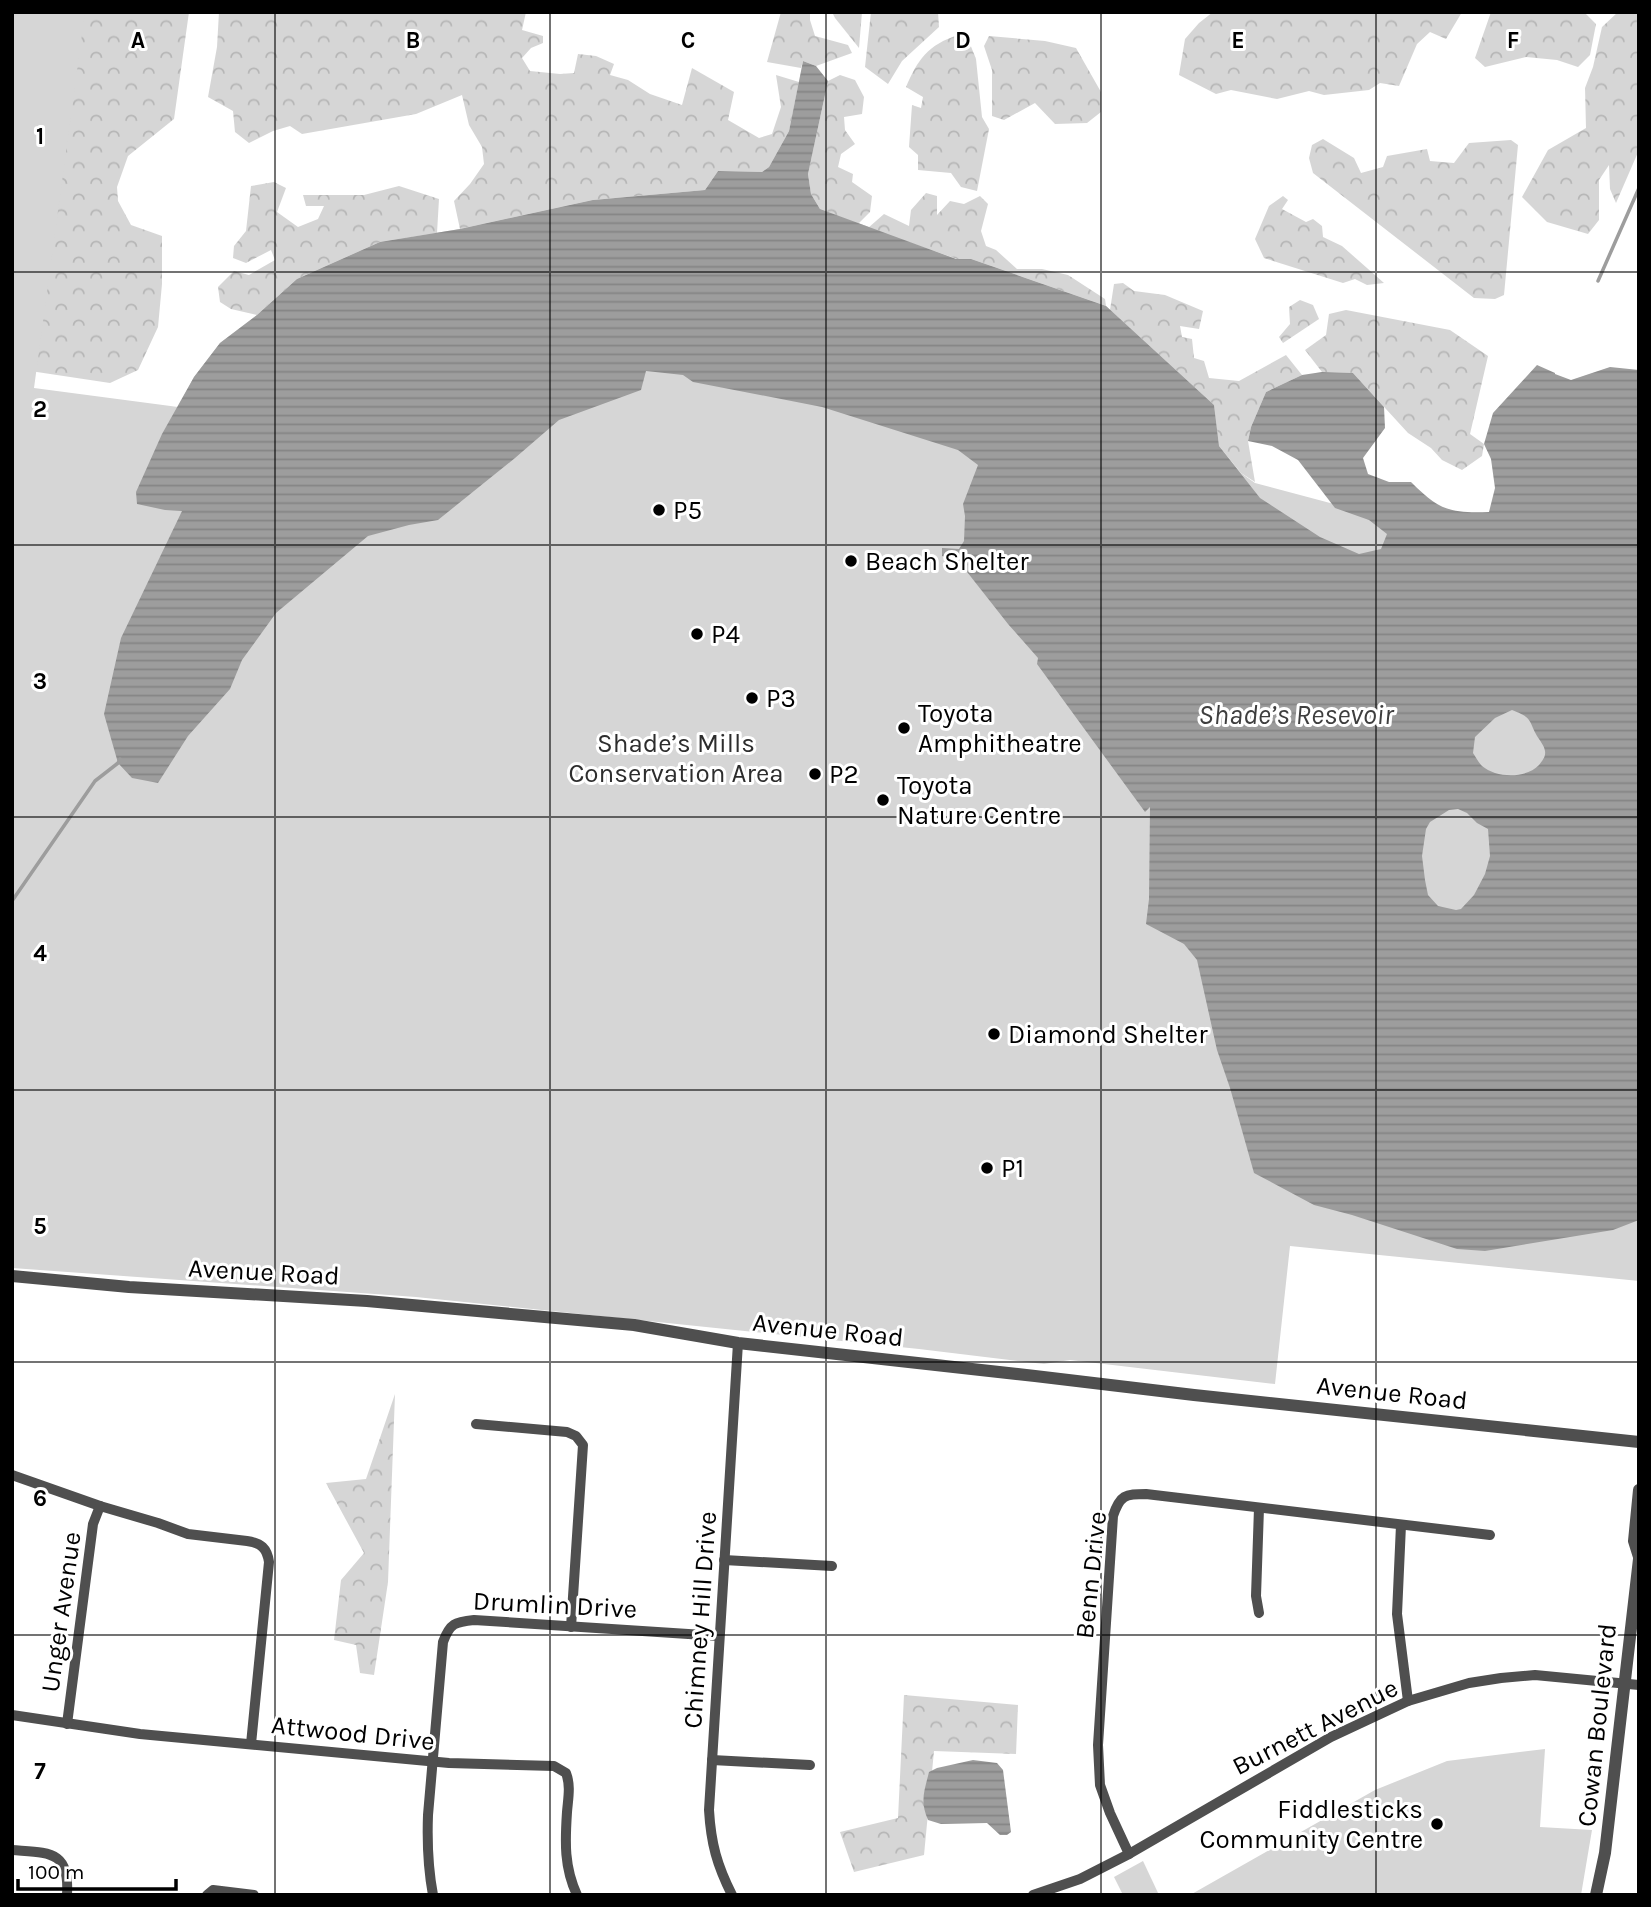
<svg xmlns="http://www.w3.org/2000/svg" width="1651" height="1907" viewBox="0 0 1651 1907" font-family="Karla,sans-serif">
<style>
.forest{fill:url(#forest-crowns)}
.park{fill:#d6d6d6}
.water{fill:url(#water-rules);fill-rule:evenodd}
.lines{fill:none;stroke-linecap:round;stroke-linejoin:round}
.stream{stroke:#9d9d9d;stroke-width:3.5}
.minor{stroke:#4f4f4f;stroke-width:10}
.tertiary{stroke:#4f4f4f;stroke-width:12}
.grid{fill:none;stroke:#000;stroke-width:2;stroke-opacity:0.55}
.poi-dot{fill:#000;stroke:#fff;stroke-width:2.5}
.labels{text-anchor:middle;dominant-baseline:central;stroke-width:6;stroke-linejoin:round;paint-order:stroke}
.poi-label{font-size:26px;fill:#000;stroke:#fff;text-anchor:start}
.park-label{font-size:26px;fill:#2d2d2d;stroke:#fff}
.street-label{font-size:26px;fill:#000;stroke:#fff}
.water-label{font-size:28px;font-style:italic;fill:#3e3e3e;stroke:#fff}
.grid-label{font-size:23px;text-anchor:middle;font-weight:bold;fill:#000;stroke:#fff;stroke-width:6;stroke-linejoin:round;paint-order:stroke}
</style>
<defs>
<pattern id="forest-crowns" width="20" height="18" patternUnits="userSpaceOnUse" patternTransform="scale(1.75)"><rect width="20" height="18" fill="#d6d6d6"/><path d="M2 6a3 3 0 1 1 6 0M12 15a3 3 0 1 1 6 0" fill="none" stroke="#b6b6b6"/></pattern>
<pattern id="water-rules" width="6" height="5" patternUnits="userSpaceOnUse" patternTransform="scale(1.75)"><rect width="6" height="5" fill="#9d9d9d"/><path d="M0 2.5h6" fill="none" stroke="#858585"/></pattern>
</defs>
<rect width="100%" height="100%" fill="#fff"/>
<!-- forest -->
<g class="forest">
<path d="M12,12H189L174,119L128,156L117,187L118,201L131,225L162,236V284L158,327L138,370L110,383L17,369Z"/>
<path d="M219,12H526L522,30L543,36V43L531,48L522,58L530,71L560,74L574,73L578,54L596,56L614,64L610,75L628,80L650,94L682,105L692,68L734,92L728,120L759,138L772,134L781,107L776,75L799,82L789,131L769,167L762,172L718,171L705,190L593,200L460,229L454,201L470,184L484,164L482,147L469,125L462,95L416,114L302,134L290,126L273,131L249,143L235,132L233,111L208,97L217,47Z"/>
<path d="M781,12H810V20L815,36L848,45L852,53L816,66L803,61L801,68L767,62Z"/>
<path d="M832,12H862L859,48L835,18Z"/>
<path d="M871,12H938L939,27L902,61L888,84L865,67Z"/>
<path d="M1213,12H1462L1446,39L1430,32L1417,44L1399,86L1380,83L1369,90L1324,95L1309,91L1277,99L1231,90L1216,94L1179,75L1185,39L1199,23Z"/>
<path d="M1491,12L1585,13L1596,24L1590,55L1578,67L1557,60L1526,57L1485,67L1475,58Z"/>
<path d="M1618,12H1639V150L1616,203L1610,189L1609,165L1599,180V220L1588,234L1547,222L1522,197L1548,150L1586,128L1585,88L1593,67L1602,27Z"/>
<path d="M958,35L968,39L976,59L982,117L989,129L977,191L961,187L951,173L918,170V155L909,147L912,105L921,108L923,97L906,87C918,59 928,45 958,35Z"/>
<path d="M989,36L1045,41L1076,48L1101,92V112L1087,123L1055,124L1035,103L1004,120L992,116V70L984,46Z"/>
<path d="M840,75L855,80L864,97L862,114L844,117L845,130L855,144L841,154L838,167L853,174L852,182L872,196L870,212L858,224L820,209L811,194L808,174L828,81Z"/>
<path d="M1323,139L1354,158L1361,173L1383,167L1387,156L1427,149L1430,161L1454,163L1469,143L1511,140L1518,145L1504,295L1495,299L1474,298L1313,173L1309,158L1312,145Z"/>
<path d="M274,182L286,188L277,212L298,227L318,219L324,206H306L303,195H364L399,186L439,199L437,233L380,242L297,279L257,315L231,309L220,302L218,287L234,271L249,275L275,260L271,250L246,263L233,258L234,246L246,231L251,186Z"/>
<path d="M926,193L937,196V215L950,201L964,204L980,196L988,204L981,231L986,246L996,250L1017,269H1042L1068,275L1105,299L1106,306L971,259H957L868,228L884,214L909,226L911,210Z"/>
<path d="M1283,196L1288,200L1282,209L1306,222L1313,219L1322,226L1323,237L1342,246L1384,283L1367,285L1355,279L1343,283L1264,258L1255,239L1269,206Z"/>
<path d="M1123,283L1134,291L1165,295L1203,311L1199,329L1180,326L1182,337L1192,339L1194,358L1204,361L1209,378L1239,381L1286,355L1302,375L1266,392L1251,427L1248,441L1255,482L1241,473L1219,446L1214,405L1110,310L1114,284Z"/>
<path d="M1300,300L1313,305L1319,319L1283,343L1279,337L1290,324L1289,307Z"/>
<path d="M1346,310L1450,330L1488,356L1470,434L1484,444L1482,456L1462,470L1442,460L1431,448L1408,433L1353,373L1322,372L1305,350L1326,335L1329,314Z"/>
<path d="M395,1394L388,1582L374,1675L360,1673L356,1645L334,1640L341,1580L364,1553L326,1483L366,1479Z"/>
<path d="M904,1695L1018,1705L1016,1754L934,1751L924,1855L854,1872L840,1832L898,1818Z"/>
</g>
<!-- park -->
<g class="park">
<path d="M12,12H85L34,388L178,407L194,377L220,343L257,315L297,279L380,242L460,229L593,200L820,209L956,259H971L1106,306L1214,405L1219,446L1241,473L1255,483L1469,540L1639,370V1281L1290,1246L1275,1384L1070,1360L1044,1364L919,1349L416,1297L12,1268Z"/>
<path d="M1545,1749L1540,1827L1592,1830L1581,1895H1190L1375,1790L1447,1761Z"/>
<path d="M1143,1861L1159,1895H1123L1114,1877Z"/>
</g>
<!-- water -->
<g class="water">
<path d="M803,61L816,66L828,81L808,174L811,194L820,209L956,259H971L1106,306L1214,405L1219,446L1260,498L1320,537L1359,554L1381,549L1387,534L1369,520L1335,508L1298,460L1272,446L1248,441L1251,427L1266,392L1302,375L1322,372L1353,373L1384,407L1385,428L1363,458L1368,474L1389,482H1411C1440,511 1450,513 1489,512L1495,488L1491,459L1484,444L1493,413L1537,365L1555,373V374L1571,380L1610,367L1639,370V1220L1613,1230L1485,1251L1457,1249L1352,1215L1314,1205L1254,1173L1230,1088L1217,1050L1197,960L1184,944L1146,924L1149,899L1150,807L1145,812L1037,664L1038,658L1008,624L960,563L942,556V548L959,549L964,541L965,516L963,504L978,465L958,450L822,407L693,382L683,375L646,371L641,390L559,420L515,458L438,520L409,525L368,536L276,613L242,660L230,689L188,736L158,783L132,778L118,763L104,714L121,638L182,511L165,510L137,504L136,492L162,434L194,377L220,343L257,315L297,279L380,242L460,229L593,200L705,190L718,171L762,172L769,167L789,131ZM1512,710C1533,718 1528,720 1537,736C1540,741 1544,745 1545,751C1546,757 1542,761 1539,765C1526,779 1496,778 1482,766C1478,762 1476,757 1473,753L1475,737L1495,718ZM1458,809L1467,813L1477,823L1488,829L1490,856L1485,874L1474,895L1461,909L1456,910L1438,906L1428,895L1425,880L1422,856L1426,829L1430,822L1438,817L1449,810Z"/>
<path d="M973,1760L997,1763L1003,1770L1011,1832L1007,1835H1000L987,1823L941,1824L928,1820C920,1801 924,1792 929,1772L937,1768Z"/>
</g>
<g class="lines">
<!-- stream -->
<g class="stream">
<path d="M1598,281L1639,188"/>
<path d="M12,901L95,781L118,763L120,759"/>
</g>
<!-- minor -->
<g class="minor">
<path d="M476,1424L567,1432L576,1436L583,1445L571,1627"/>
<path d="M12,1475L100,1506L158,1523L188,1534L247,1541C261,1543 267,1548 269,1562L251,1744"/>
<path d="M1401,1525L1397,1614L1408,1701"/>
<path d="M724,1560L832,1566"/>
<path d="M1259,1613L1256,1596L1259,1508"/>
<path d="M12,1715L140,1734L449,1763L554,1766L566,1773C571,1786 568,1799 567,1812C565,1842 564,1867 577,1895"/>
<path d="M67,1724L93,1524L100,1506"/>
<path d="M712,1760L810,1765"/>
<path d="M12,1850C49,1853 70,1850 67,1895"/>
<path d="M1129,1854L1110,1813L1100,1785L1098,1745L1113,1516C1120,1495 1125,1494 1146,1494L1490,1535"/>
<path d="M207,1895L213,1890L254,1895"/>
<path d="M433,1895C428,1868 427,1842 428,1815L443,1642C450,1623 455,1622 474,1620L719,1636"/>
<path d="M732,1895C717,1865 711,1844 709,1810L738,1343"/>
<path d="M1033,1895L1080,1879L1129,1854L1331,1737L1408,1701L1469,1683L1501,1678L1535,1675L1639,1685"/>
</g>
<!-- tertiary -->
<g class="tertiary">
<path d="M12,1276L129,1287L367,1301L634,1325L738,1343L1035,1376L1194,1395L1639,1442"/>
<path d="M1639,1490L1634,1541L1639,1557"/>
<path d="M1596,1895L1605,1853L1639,1559"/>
</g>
</g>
<!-- grid -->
<path class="grid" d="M275,12V1895M550,12V1895M826,12V1895M1101,12V1895M1376,12V1895M12,272H1639M12,545H1639M12,817H1639M12,1090H1639M12,1362H1639M12,1635H1639"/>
<!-- markers -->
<g class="poi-dot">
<circle cx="659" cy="510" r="7"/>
<circle cx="851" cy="561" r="7"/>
<circle cx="697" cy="634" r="7"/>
<circle cx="752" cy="698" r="7"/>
<circle cx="904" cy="728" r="7"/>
<circle cx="815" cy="774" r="7"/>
<circle cx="883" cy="800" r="7"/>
<circle cx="994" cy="1034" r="7"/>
<circle cx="987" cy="1168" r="7"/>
<circle cx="1437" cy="1824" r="7"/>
</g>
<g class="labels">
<!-- poi labels -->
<g class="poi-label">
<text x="673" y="510">P5</text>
<text x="865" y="561">Beach Shelter</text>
<text x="711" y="634">P4</text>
<text x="766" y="698">P3</text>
<text x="918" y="713">Toyota<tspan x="918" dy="30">Amphitheatre</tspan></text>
<text x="829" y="774">P2</text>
<text x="897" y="785">Toyota<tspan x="897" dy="30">Nature Centre</tspan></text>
<text x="1008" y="1034">Diamond Shelter</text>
<text x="1001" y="1168">P1</text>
<text x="1423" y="1809" text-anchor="end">Fiddlesticks<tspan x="1423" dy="30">Community Centre</tspan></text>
</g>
<!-- park labels -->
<g class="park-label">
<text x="676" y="743">Shade’s Mills<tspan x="676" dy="30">Conservation Area</tspan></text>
</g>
<!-- street labels -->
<g class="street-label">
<text transform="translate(264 1272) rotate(3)">Avenue Road</text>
<text transform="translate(828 1330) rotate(6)">Avenue Road</text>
<text transform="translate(1392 1393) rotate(6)">Avenue Road</text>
<text transform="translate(1091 1575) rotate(-84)">Benn Drive</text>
<text transform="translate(555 1605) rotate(3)">Drumlin Drive</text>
<text transform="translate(61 1612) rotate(-82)">Unger Avenue</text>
<text transform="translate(700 1620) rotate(-86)">Chimney Hill Drive</text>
<text transform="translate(1597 1725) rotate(-84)">Cowan Boulevard</text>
<text transform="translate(1315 1727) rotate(-27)">Burnett Avenue</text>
<text transform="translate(353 1733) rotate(6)">Attwood Drive</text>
</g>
<!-- water labels -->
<g class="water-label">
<text x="1296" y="714">Shade’s Resevoir</text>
</g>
</g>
<g class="grid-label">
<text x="138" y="48">A</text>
<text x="413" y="48">B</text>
<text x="688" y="48">C</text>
<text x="963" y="48">D</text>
<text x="1238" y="48">E</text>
<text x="1513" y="48">F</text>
<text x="40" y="144">1</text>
<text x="40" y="417">2</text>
<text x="40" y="689">3</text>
<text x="40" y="961">4</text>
<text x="40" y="1234">5</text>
<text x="40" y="1506">6</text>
<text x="40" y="1779">7</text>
</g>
<!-- border -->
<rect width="1651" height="1907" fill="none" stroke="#000000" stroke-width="28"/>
<!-- scale -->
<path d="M18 1879v10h158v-10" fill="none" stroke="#000000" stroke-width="3.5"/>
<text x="28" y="1879" font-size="21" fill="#000000" stroke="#ffffff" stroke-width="5" paint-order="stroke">100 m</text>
</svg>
